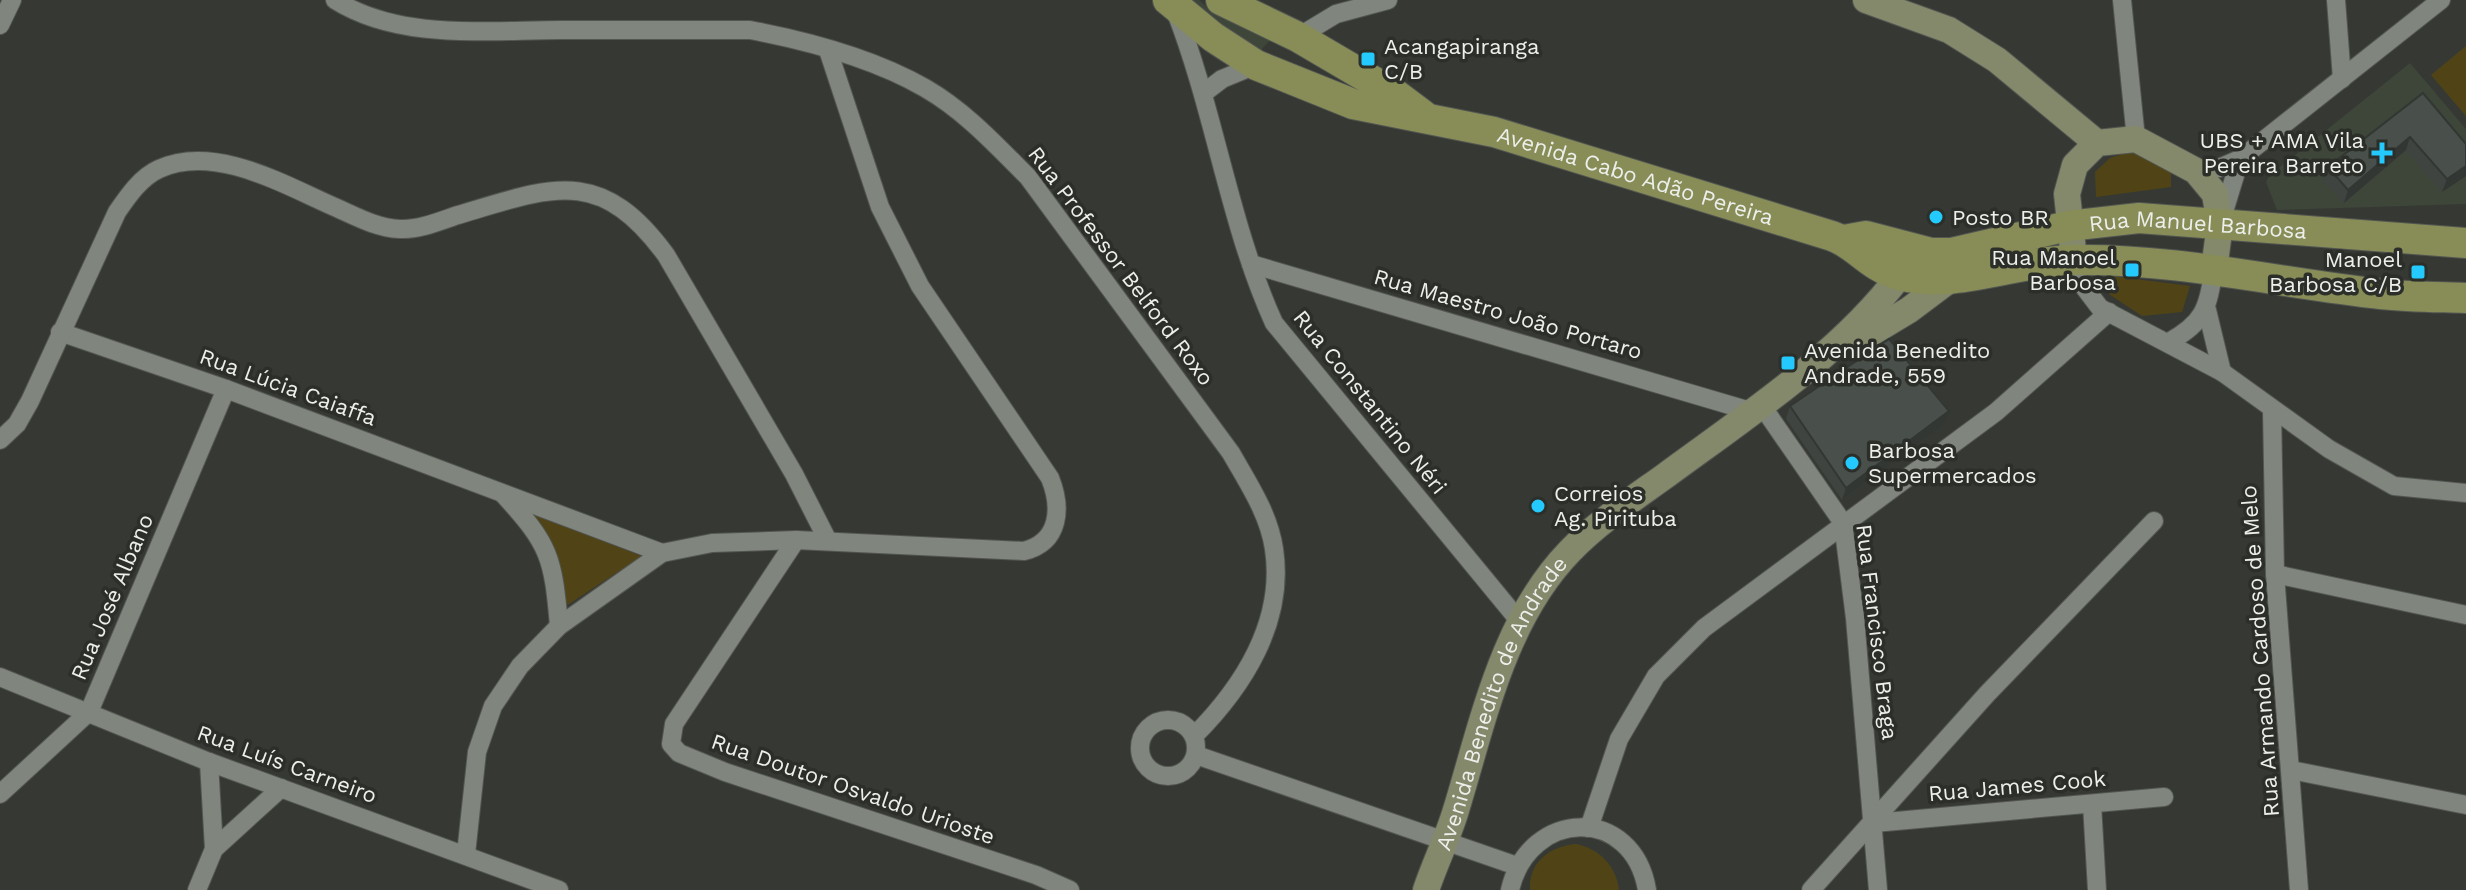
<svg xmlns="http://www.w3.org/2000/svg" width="2466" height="890" viewBox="0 0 2466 890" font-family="'Work Sans',sans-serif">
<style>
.built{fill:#3e4539}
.green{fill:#504417}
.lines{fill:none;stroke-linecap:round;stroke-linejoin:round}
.street-casing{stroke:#535651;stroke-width:20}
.secondary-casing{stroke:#535651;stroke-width:28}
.primary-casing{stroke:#535651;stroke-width:32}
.street{stroke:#80857e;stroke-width:18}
.secondary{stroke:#84896b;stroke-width:26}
.primary{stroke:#888d58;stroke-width:30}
.wall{fill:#3f4440}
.shaded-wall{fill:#333734}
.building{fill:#494f4a;stroke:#333734;stroke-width:2}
.poi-dot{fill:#24c9fe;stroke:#2c2f29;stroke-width:3}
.labels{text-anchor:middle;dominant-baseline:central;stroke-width:7;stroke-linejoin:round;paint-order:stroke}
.poi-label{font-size:22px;fill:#edefeb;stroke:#2c2f29;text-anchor:start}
.street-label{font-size:22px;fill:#edefeb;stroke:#2c2f29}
</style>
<rect width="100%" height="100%" fill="#363933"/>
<!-- built -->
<g class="built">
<path d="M1188,0H1199L1208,8L1275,35L1259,52Z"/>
<path d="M2410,63L2466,129V204L2277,210L2266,182L2269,176Z"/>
</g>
<!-- green -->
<g class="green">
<path d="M2466,46V116L2431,75Z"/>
<path d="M2132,151L2171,173V187L2096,197L2095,172L2110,158Z"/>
<path d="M2104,275L2190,286L2182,312L2142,316L2109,294Z"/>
<path d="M526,512L642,556L566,606C561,562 556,545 526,512Z"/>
<path d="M1576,844C1600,849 1616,866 1619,890H1530C1528,863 1550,846 1576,844Z"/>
</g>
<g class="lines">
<defs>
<g id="street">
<path d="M335,0C400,41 487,30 561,30C624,30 687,30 750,30C808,41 873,58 925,88C965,111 996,145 1028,177L1231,453C1248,483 1269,514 1274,549C1285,622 1243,687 1194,736"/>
<path d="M2122,0L2136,139"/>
<path d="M2336,0L2342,79"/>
<path d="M1175,10C1215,112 1229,224 1274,323L1521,623"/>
<path d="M0,25L12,0"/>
<path d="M1298,37L1336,14L1388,0"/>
<path d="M1205,92L1222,79L1256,65"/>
<path d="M2196,171L2219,168L2240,159L2441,0"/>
<path d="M2222,218L2240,159"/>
<path d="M2074,260L2078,279L2100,308L2222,372L2329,449L2394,486L2466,493"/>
<path d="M1251,264L1750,411"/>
<path d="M2207,310L2222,372"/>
<path d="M60,332L226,389L662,553"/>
<path d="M2169,342C2205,322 2207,309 2214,270"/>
<path d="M1760,403L1843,523L1855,618L1878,890"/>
<path d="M2272,410L2275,574L2299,890"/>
<path d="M0,440L17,424L30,401L117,212C128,196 141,177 159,169C215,143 286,186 337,208C357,217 377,228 400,229C419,230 440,221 458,215C552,187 600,165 666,255L794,474L828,541"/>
<path d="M503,494C550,545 553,557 559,626"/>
<path d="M796,540L674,724L671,744L679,753L725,772L1036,875L1070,890"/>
<path d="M2275,574L2466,615"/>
<path d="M0,677L209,762L559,890"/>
<circle cx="1168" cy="748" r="28"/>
<path d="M1196,755L1517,866"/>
<path d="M209,762L214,849"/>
<path d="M2291,770L2466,805"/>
<path d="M0,794L89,712L226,389"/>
<path d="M2092,804L2097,890"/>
<path d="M1874,823L2164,797"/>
<path d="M1589,828L1619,739L1656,676L1704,628L1996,412L2109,312"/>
<path d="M466,854L477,752L493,706L520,666L559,626L662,553L712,543L796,540L1024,551C1060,542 1062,508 1050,478L920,286L880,207L828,50"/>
<path d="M197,890L214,849L281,788"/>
<path d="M1510,890C1529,808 1633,805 1647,890"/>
<path d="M1811,890L1987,694L2154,521"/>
</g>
<g id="secondary">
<path d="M1866,0L1949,30L1997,60L2097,143"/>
<path d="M2074,260L2067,194L2075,165L2097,143L2136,139L2196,171L2215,194L2220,224L2214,270"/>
<path d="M1851,345L1909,310L1949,280"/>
<path id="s1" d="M1426,890C1435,863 1448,837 1456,810C1483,722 1503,620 1570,551C1598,522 1633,499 1665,476C1745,417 1841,354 1900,275"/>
</g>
<g id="primary">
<path id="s2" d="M1168,0L1213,37L1256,65L1353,104L1494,132L1832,236C1856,244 1869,267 1899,275C1957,290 2015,261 2073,260C2176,258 2279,283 2381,294C2409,297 2438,297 2466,298"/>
<path d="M1221,0L1298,37L1395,94L1423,115"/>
<path id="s3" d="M1844,240L1866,236L1931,253H1951L2068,226L2139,218L2466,243"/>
</g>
</defs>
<!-- street casing -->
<use href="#street" class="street-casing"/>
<!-- secondary casing -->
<use href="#secondary" class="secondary-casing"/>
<!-- primary casing -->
<use href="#primary" class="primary-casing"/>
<!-- street -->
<use href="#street" class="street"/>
<!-- secondary -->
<use href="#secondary" class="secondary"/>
<!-- primary -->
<use href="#primary" class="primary"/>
</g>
<!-- wall -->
<g class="wall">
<path d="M2423,93L2466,144V176L2442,192L2406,150L2344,203L2323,180L2328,167Z"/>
<path d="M1790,406L1945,424L1842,500L1786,419Z"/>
</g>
<!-- shaded-wall -->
<g class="shaded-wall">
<path d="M2410,137L2406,150L2344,203L2348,190Z"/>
<path d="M2466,166V176L2442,192L2447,179Z"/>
<path d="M1949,411L1945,424L1842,500L1846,488Z"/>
</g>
<!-- building -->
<g class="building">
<path d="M2423,93L2466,144V166L2447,179L2410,137L2348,190L2328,167Z"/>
<path d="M1889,339L1949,411L1846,488L1790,406Z"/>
</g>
<!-- markers -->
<g class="poi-dot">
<rect x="1360" y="51" width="16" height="16" rx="4"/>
<path d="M2378 141h8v8h8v8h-8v8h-8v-8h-8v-8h8z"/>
<circle cx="1936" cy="217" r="8"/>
<rect x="2124" y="262" width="16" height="16" rx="4"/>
<rect x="2410" y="264" width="16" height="16" rx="4"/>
<rect x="1780" y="355" width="16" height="16" rx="4"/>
<circle cx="1852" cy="463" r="8"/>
<circle cx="1538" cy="506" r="8"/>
</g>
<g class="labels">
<!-- poi labels -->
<g class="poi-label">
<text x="1384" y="46">Acangapiranga<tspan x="1384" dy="25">C/B</tspan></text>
<text x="2364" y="140" text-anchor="end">UBS + AMA Vila<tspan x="2364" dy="25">Pereira Barreto</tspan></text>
<text x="1952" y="217">Posto BR</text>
<text x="2116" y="257" text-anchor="end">Rua Manoel<tspan x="2116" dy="25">Barbosa</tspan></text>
<text x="2402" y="259" text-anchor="end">Manoel<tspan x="2402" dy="25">Barbosa C/B</tspan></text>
<text x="1804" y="350">Avenida Benedito<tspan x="1804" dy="25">Andrade, 559</tspan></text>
<text x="1868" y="450">Barbosa<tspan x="1868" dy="25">Supermercados</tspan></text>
<text x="1554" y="493">Correios<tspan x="1554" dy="25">Ag. Pirituba</tspan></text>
</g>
<!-- street labels -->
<g class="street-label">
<text stroke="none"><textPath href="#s2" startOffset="506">Avenida Cabo Adão Pereira</textPath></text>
<text stroke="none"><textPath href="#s3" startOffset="360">Rua Manuel Barbosa</textPath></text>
<text transform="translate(1121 266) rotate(53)">Rua Professor Belford Roxo</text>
<text transform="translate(1508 314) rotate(16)">Rua Maestro João Portaro</text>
<text transform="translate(288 387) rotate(20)">Rua Lúcia Caiaffa</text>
<text transform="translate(1370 402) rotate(51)">Rua Constantino Néri</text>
<text transform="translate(112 597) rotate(-67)">Rua José Albano</text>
<text transform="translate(1877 632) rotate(83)">Rua Francisco Braga</text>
<text transform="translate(2260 651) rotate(-94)">Rua Armando Cardoso de Melo</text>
<text stroke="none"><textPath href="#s1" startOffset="202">Avenida Benedito de Andrade</textPath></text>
<text transform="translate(287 764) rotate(20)">Rua Luís Carneiro</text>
<text transform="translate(2017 786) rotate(-5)">Rua James Cook</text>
<text transform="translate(853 789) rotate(19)">Rua Doutor Osvaldo Urioste</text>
</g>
</g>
</svg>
